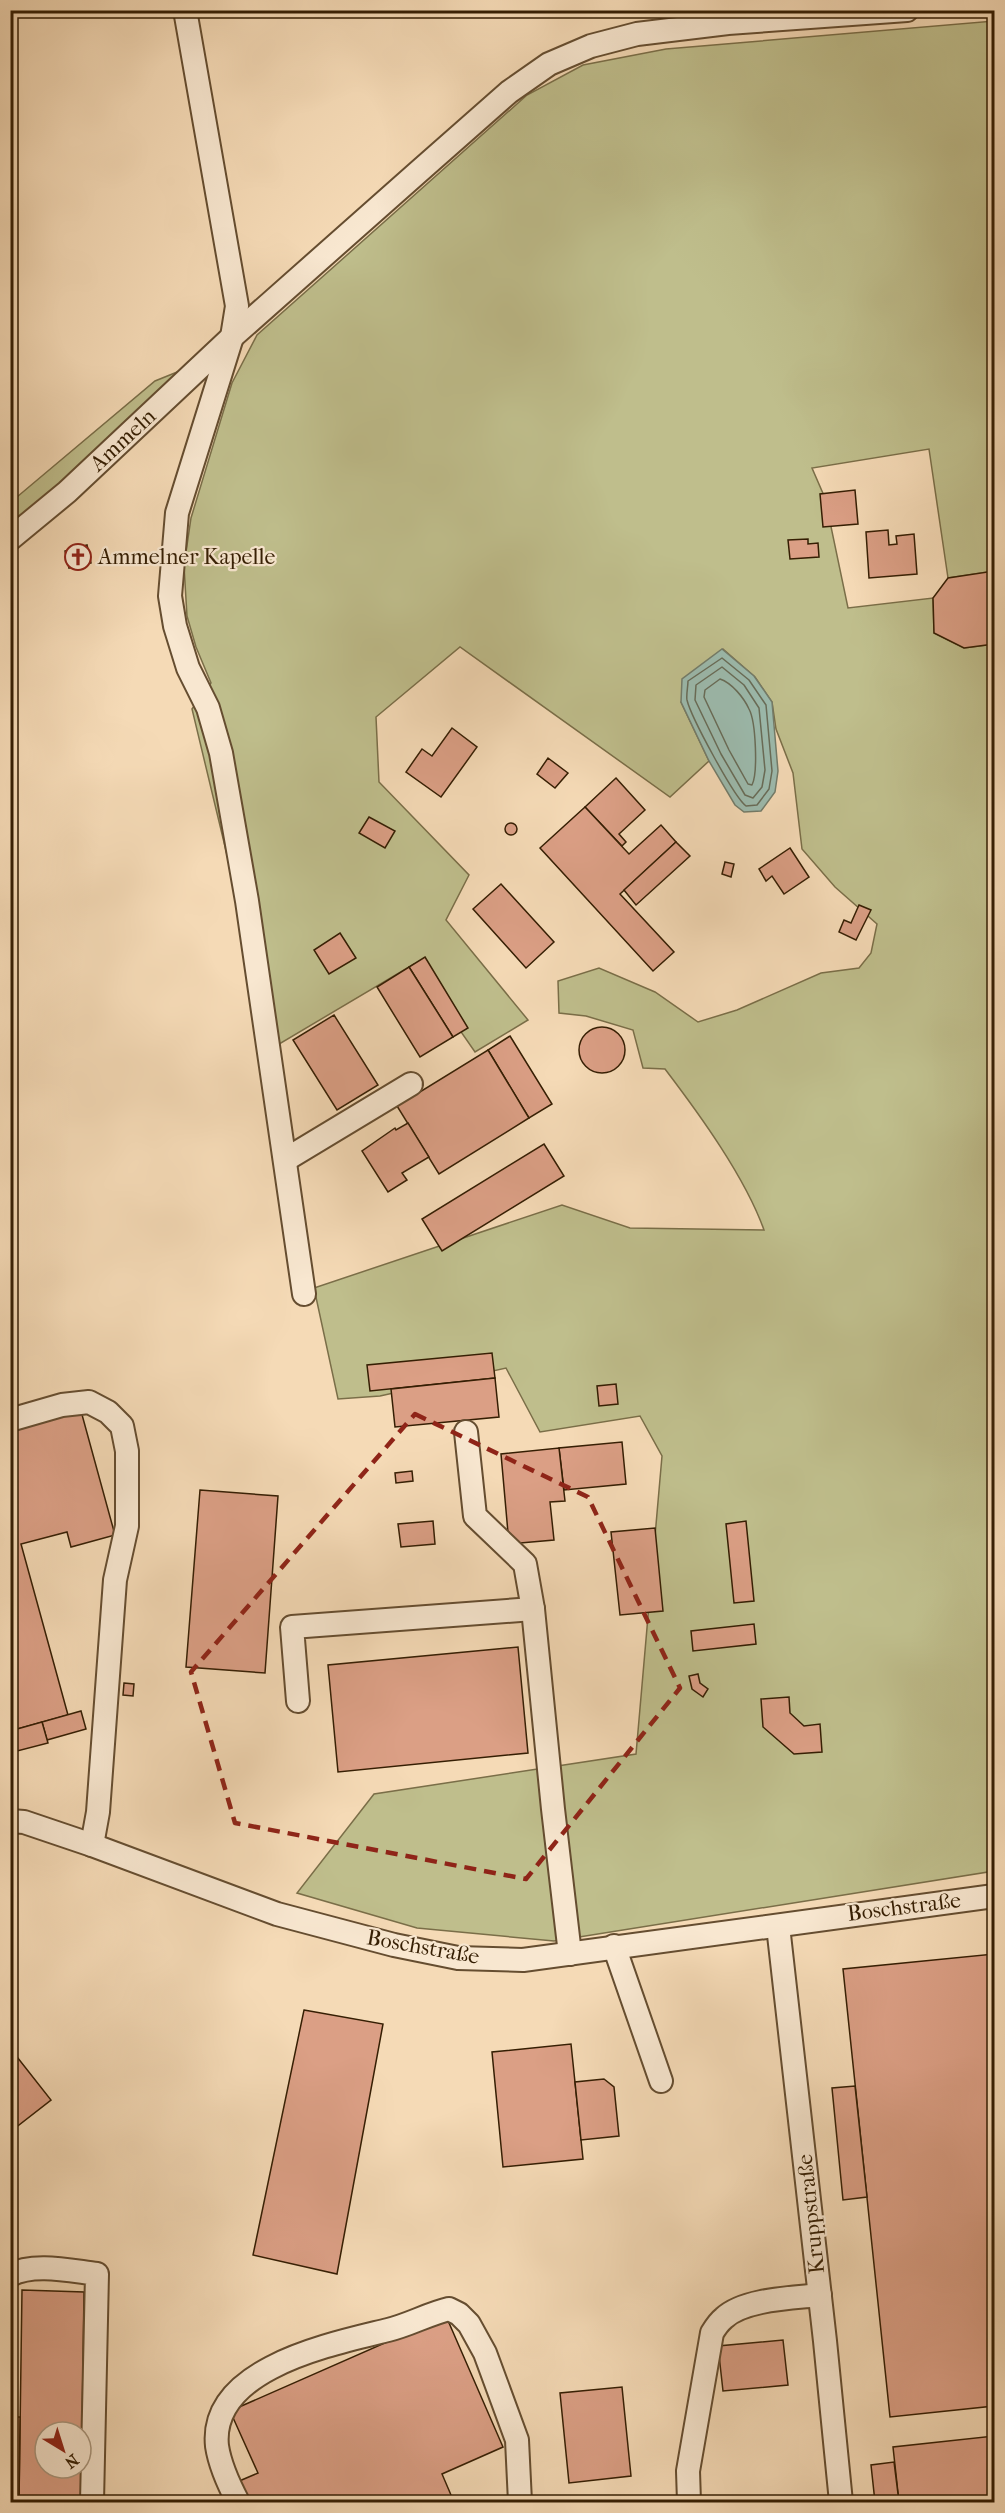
<svg xmlns="http://www.w3.org/2000/svg" width="1005" height="2513" viewBox="0 0 1005 2513" font-family="'IM FELL French Canon',serif">
<style>
.green{fill:#bfbe8c;stroke:#7a6e48;stroke-width:1.5}
.water{fill:#9cbbae;stroke:#737c6a;stroke-width:1.5}
.lines{fill:none;stroke-linecap:round;stroke-linejoin:round}
.shore{stroke:#686c58;stroke-width:1.5}
.building{fill:#db9f85;stroke:#351e03;stroke-width:1.5;fill-rule:evenodd}
.minor-casing{stroke:#654d30;stroke-width:26}
.minor{stroke:#f8e7d0;stroke-width:22}
.marked{fill:none;stroke:#8f2418;stroke-width:4.5;stroke-dasharray:12 8;stroke-linejoin:round}
.labels{text-anchor:middle;dominant-baseline:central;stroke-width:4.5;stroke-linejoin:round;paint-order:stroke}
.street-label{font-size:22px;fill:#351e03;stroke:#f8e7d0}
.poi-label{font-size:22px;fill:#351e03;stroke:#f8e7d0;text-anchor:start}
</style>
<rect width="100%" height="100%" fill="#f5dab6"/>
<filter id="stains"><feTurbulence type="fractalNoise" baseFrequency=".00333" numOctaves="4"/><feColorMatrix values="0 0 0 0 .2 0 0 0 0 .09 0 0 0 0 .02 0 0 0 .5 -.17"/></filter>
<radialGradient id="worn" r=".72"><stop offset=".6" stop-color="#630" stop-opacity="0"/><stop offset="1" stop-color="#630" stop-opacity=".3"/></radialGradient>
<!-- green -->
<g class="green">
<path d="M994,21V571L948,578L929,449L812,468L825,498L848,608L933,598L934,633L964,648L994,644V1871L554,1941L417,1928L297,1893L374,1794L636,1754L662,1456L640,1416L540,1432L506,1368L380,1396L338,1399L314,1288L562,1205L630,1228L764,1230C745,1177 700,1115 665,1069L643,1068L633,1030L586,1016L559,1013L558,981L599,968L655,992L698,1022L737,1010L821,973L859,968L871,953L877,924L835,887L802,849L793,773L776,729L772,702L755,677L723,649L681,702L709,761L670,797L460,647L376,717L379,782L469,875L446,920L528,1020L475,1052L414,964L259,1056L234,884L192,709L211,683L196,647L187,616L184,566L191,518L232,383L257,335L527,95L583,65L666,49Z"/>
<path d="M197,364L65,484L11,526V502L155,381Z"/>
</g>
<!-- water -->
<path class="water" d="M722,649L754,676L772,702L778,771L775,792L761,811L744,812L735,805L709,761L681,702L682,679Z"/>
<g class="lines">
<!-- shore -->
<g class="shore">
<path d="M722,658L749,680L766,705L772,771L769,789L757,805L746,806C734,797 691,717 687,700C686,695 688,687 688,681Z"/>
<path d="M722,667L744,685L759,708L765,770L762,787L753,798L745,795L721,754L695,700L696,685Z"/>
<path d="M720,679C732,683 744,698 749,709C756,722 758,773 752,785L748,784L729,750L704,697L705,690Z"/>
</g>
</g>
<!-- building -->
<g class="building">
<path d="M855,490L858,524L823,527L820,494Z"/>
<path d="M888,530L889,545L897,544L896,536L914,534L917,574L869,578L866,532Z"/>
<path d="M808,539V544L818,543L819,557L790,559L788,540Z"/>
<path d="M87,545L91,563L69,568L65,551Z"/>
<path d="M994,571V644L964,648L934,633L933,598L948,578Z"/>
<path d="M452,728L477,747L441,797L406,772L422,749L432,756Z"/>
<path d="M548,758L568,773L555,788L537,774Z"/>
<path d="M616,778L645,810L619,834L626,842L622,846L585,807Z"/>
<path d="M585,807L629,854L661,825L676,842L620,894L674,952L653,971L540,848Z"/>
<path d="M369,817L395,831L385,848L359,833Z"/>
<circle cx="511" cy="829" r="6"/>
<path d="M676,842L690,856L636,905L624,890Z"/>
<path d="M790,848L809,877L784,894L772,876L766,881L759,869Z"/>
<path d="M725,862L734,864L731,877L722,874Z"/>
<path d="M501,884L554,942L526,968L473,909Z"/>
<path d="M859,905L871,910L856,940L839,932L844,920L851,923Z"/>
<path d="M340,933L356,958L329,974L314,950Z"/>
<path d="M425,957L468,1028L453,1037L409,967Z"/>
<path d="M409,967L453,1037L420,1057L377,987Z"/>
<path d="M334,1015L378,1085L337,1110L293,1040Z"/>
<circle cx="602" cy="1050" r="23"/>
<path d="M510,1036L552,1104L529,1118L488,1050Z"/>
<path d="M488,1050L529,1118L439,1174L397,1106Z"/>
<path d="M408,1123L429,1157L402,1173L407,1180L388,1192L362,1151L395,1128L396,1130Z"/>
<path d="M544,1144L564,1176L442,1251L422,1219Z"/>
<path d="M492,1353L495,1378L370,1391L367,1365Z"/>
<path d="M495,1378L499,1417L395,1427L391,1389Z"/>
<path d="M616,1384L618,1404L599,1406L597,1386Z"/>
<path d="M81,1411L115,1535L71,1547L67,1532L21,1544L68,1715L10,1731V1431Z"/>
<path d="M622,1442L626,1484L564,1490L559,1448Z"/>
<path d="M559,1448L565,1501L550,1502L554,1540L509,1544L501,1454Z"/>
<path d="M412,1471L413,1481L396,1483L395,1473Z"/>
<path d="M200,1490L278,1496L265,1673L186,1667Z"/>
<path d="M433,1521L435,1544L401,1547L398,1524Z"/>
<path d="M746,1521L754,1601L734,1603L726,1524Z"/>
<path d="M655,1528L663,1611L620,1615L611,1532Z"/>
<path d="M754,1624L756,1644L693,1651L691,1631Z"/>
<path d="M518,1647L528,1753L338,1772L328,1665Z"/>
<path d="M698,1674L700,1683L708,1689L703,1697L692,1689L689,1676Z"/>
<path d="M124,1683L134,1684L133,1696L123,1695Z"/>
<path d="M789,1697L790,1713L804,1726L820,1724L822,1752L794,1754L763,1727L761,1699Z"/>
<path d="M81,1711L86,1729L47,1740L42,1722Z"/>
<path d="M42,1722L48,1743L13,1752L14,1757L10,1758V1731Z"/>
<path d="M994,1954V2406L890,2417L843,1969Z"/>
<path d="M304,2010L383,2024L337,2274L253,2255Z"/>
<path d="M571,2044L583,2159L503,2167L492,2052Z"/>
<path d="M10,2048L51,2100L10,2132Z"/>
<path d="M604,2079L614,2087L619,2136L581,2140L575,2082Z"/>
<path d="M855,2086L867,2197L843,2200L832,2088Z"/>
<path d="M22,2290L84,2292L81,2502H19ZM45,2432H81V2468H45Z"/>
<path d="M446,2316L503,2447L442,2474L454,2502H246L237,2482L258,2473L230,2411Z"/>
<path d="M783,2340L788,2385L723,2391L718,2346Z"/>
<path d="M622,2387L631,2476L569,2483L560,2393Z"/>
<path d="M10,2417H20L19,2502H10Z"/>
<path d="M994,2436V2502H899L893,2447Z"/>
<path d="M894,2462L899,2502H875L871,2465Z"/>
</g>
<g class="lines">
<defs>
<g id="minor">
<path d="M185,10L237,306L232,337L177,513L170,596L175,626L188,668L208,708L221,753L247,901L304,1294"/>
<path d="M10,539L67,492L232,337L416,174L509,92L549,64L591,46L637,34L728,23L907,10"/>
<path d="M285,1160L411,1084"/>
<path d="M10,1420L62,1405L89,1402L108,1412L122,1426L127,1451V1526L115,1580L98,1812L92,1845"/>
<path d="M466,1432L475,1516L525,1564L533,1609L553,1809L570,1954"/>
<path d="M298,1701L292,1627L533,1609"/>
<path d="M10,1821L24,1822L92,1845L277,1914L394,1945L458,1958L523,1960L994,1896"/>
<path d="M778,1926L825,2341L841,2502"/>
<path d="M614,1946L661,2081"/>
<path d="M10,2275C34,2262 71,2271 97,2274L92,2502"/>
<path d="M238,2502C229,2485 220,2466 217,2446C209,2368 332,2344 388,2330C409,2325 428,2314 449,2309L459,2314L469,2324L485,2353L517,2440L520,2502"/>
<path d="M689,2502L688,2471L712,2333C715,2328 719,2322 724,2318C744,2299 793,2298 820,2295"/>
</g>
</defs>
<!-- minor casing -->
<use href="#minor" class="minor-casing"/>
<!-- minor -->
<use href="#minor" class="minor"/>
</g>
<!-- marked area -->
<path class="marked" d="M415,1414L588,1497L680,1688L526,1879L235,1823L191,1672Z"/>
<!-- icons -->
<defs>
<symbol id="church-ring" viewBox="-11 -11 22 22"><circle r="9.5" fill="#f8e7d0" stroke="#8f2418" stroke-width="1.5"/><path d="M-1.2-6h2.4v3.5h3.3v2.4h-3.3V6h-2.4V-.1h-3.3v-2.4h3.3Z" fill="#8f2418"/></symbol>
</defs>
<g fill-rule="evenodd">
<use href="#church-ring" x="63" y="542" width="30" height="30"/>
</g>
<g class="labels">
<!-- street labels -->
<g class="street-label">
<text transform="translate(123 440) rotate(-43)">Ammeln</text>
<text transform="translate(904 1907) rotate(-7)">Boschstraße</text>
<text transform="translate(423 1947) rotate(10)">Boschstraße</text>
<text transform="translate(811 2214) rotate(-96)">Kruppstraße</text>
</g>
<!-- poi labels -->
<g class="poi-label">
<text x="98" y="557">Ammelner Kapelle</text>
</g>
</g>
<!-- margin -->
<rect width="1005" height="2513" fill="none" stroke="#f5dab6" stroke-width="36"/>
<rect x="12" y="12" width="981" height="2489" fill="none" stroke="#351e03" stroke-width="3"/>
<rect x="18" y="18" width="969" height="2477" fill="none" stroke="#351e03" stroke-width="1.5"/>
<!-- north arrow -->
<g transform="translate(63 2450) rotate(142)"><circle r="28" fill="#f8e7d0" stroke="#aa977e" stroke-width="1.5"/>
<path d="M0-4.5L10 22L0 15L-10 22Z" fill="#8f2418"/>
<text y="-9" font-size="16" font-weight="bold" text-anchor="middle" fill="#351e03">N</text>
</g>
<rect width="100%" height="100%" filter="url(#stains)"/>
<rect width="100%" height="100%" fill="url(#worn)"/>
</svg>
